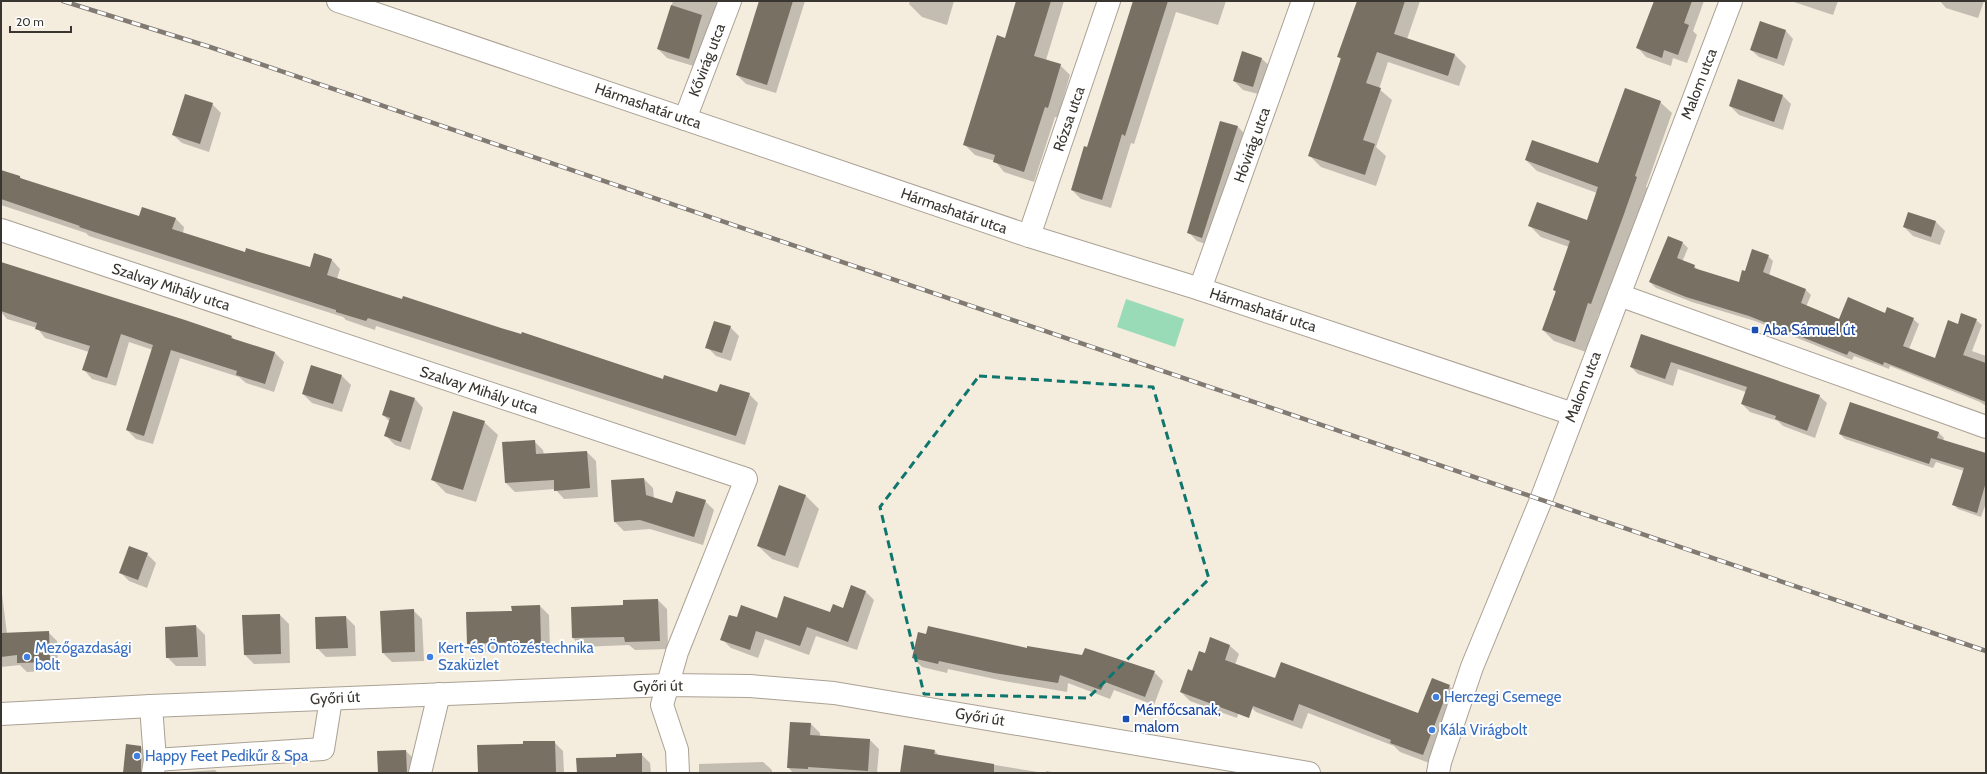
<svg xmlns="http://www.w3.org/2000/svg" width="1987" height="774" viewBox="0 0 1987 774" font-family="Cabin,sans-serif">
<style>
.green{fill:#99dab7}
.shadow{fill:#0003}
.building{fill:#787063}
.lines{fill:none;stroke-linecap:round;stroke-linejoin:round}
.minor-casing{stroke:#aaa194;stroke-width:24}
.major-casing{stroke:#aaa194;stroke-width:24}
.minor{stroke:#fff;stroke-width:22}
.major{stroke:#fff;stroke-width:22}
.rail-casing{stroke:#807a72;stroke-width:4.5}
.rail{stroke:#fff;stroke-width:3;stroke-dasharray:9;stroke-linecap:butt}
.marked{fill:none;stroke:#0f766e;stroke-width:3;stroke-dasharray:8 5;stroke-linejoin:round}
.transit-dot{fill:#1a4fb4;stroke:#fff;stroke-width:1.5}
.shop-dot{fill:#3f7fe0;stroke:#fff;stroke-width:1.5}
.labels{text-anchor:middle;dominant-baseline:central;stroke-width:4;stroke-linejoin:round;paint-order:stroke}
.street-label{font-size:15px;fill:#393530;stroke:#fff}
.transit-label{font-size:15px;fill:#164399;stroke:#fff;text-anchor:start}
.shop-label{font-size:15px;fill:#366cbe;stroke:#fff;text-anchor:start}
</style>
<rect width="100%" height="100%" fill="#f4ecdd"/>
<!-- green -->
<path class="green" d="M1126,299L1184,319L1175,347L1117,327Z"/>
<!-- shadow -->
<g class="shadow">
<path d="M673,1H718L697,67L667,58L658,49Z"/>
<path d="M760,1H805L776,93L746,84L737,75Z"/>
<path d="M910,1H954L947,25L922,17L909,4Z"/>
<path d="M1018,1H1064L1046,60L1060,65L1070,75L1058,117H1055L1034,182L1004,172L995,161L975,155L965,145L1006,39Z"/>
<path d="M1136,1H1226L1218,25L1176,12L1134,144L1131,143L1111,208L1081,199L1072,190L1088,148Z"/>
<path d="M1358,1H1420L1407,39L1455,55L1466,66L1459,86L1388,62L1379,89L1392,100L1376,147L1386,156L1376,186L1321,167L1310,156L1341,60L1339,57Z"/>
<path d="M1655,1H1704L1693,31L1697,35L1687,63L1673,58L1671,66L1646,57L1638,48Z"/>
<path d="M1791,1H1838L1833,15Z"/>
<path d="M1940,1H1984L1978,18L1946,8Z"/>
<path d="M1761,23L1786,31L1793,39L1784,66L1759,57L1751,50Z"/>
<path d="M1262,59L1271,67L1262,95L1243,90L1234,81Z"/>
<path d="M1783,96L1791,104L1783,130L1739,115L1730,106Z"/>
<path d="M1660,102L1672,113L1646,187L1648,189L1602,314L1599,313L1586,352L1554,341L1543,330L1556,293L1554,290L1569,247L1541,237L1530,226L1587,221L1597,193L1537,171L1526,160L1599,165Z"/>
<path d="M212,104L221,113L209,152L182,143L173,135Z"/>
<path d="M1220,122L1238,127L1247,136L1211,246L1197,241L1188,232Z"/>
<path d="M1,171L20,177L23,180L140,218H175L184,227L183,233L246,253L310,268L332,260L340,269L337,279L663,380L718,393L749,394L758,403L745,445L376,326L375,330L346,320L343,317L89,236L86,233L1,205Z"/>
<path d="M1936,222L1945,231L1940,245L1913,236L1904,227Z"/>
<path d="M1683,243L1688,248L1682,262L1694,266L1698,270L1740,283L1746,272L1768,256L1773,261L1769,276L1806,290L1811,295L1806,307L1839,320L1885,314L1913,319L1919,324L1909,349L1935,359L1958,325L1976,320L1982,325L1972,351L1986,356V406L1980,402L1890,366L1889,369L1854,356L1852,360L1755,321L1692,302L1656,288L1650,282Z"/>
<path d="M1,263L232,337L235,341L275,353L284,362L274,392L246,383L239,377L180,358L153,444L136,439L127,430L153,350L129,342L116,386L92,379L84,370L89,352L45,338L37,328L7,319L1,312Z"/>
<path d="M730,327L739,336L731,361L716,356L707,347Z"/>
<path d="M1641,335L1819,396L1827,403L1815,438L1783,426L1778,421L1750,412L1742,404L1746,392L1678,369L1673,386L1638,374L1631,367Z"/>
<path d="M342,376L351,385L342,412L312,403L303,394Z"/>
<path d="M415,399L423,408L410,450L395,445L386,436L390,422L383,415Z"/>
<path d="M1850,404L1939,433L1944,438L1943,441L1986,454V503L1981,517L1958,509L1953,504L1964,471L1936,462L1933,468L1845,439L1840,434Z"/>
<path d="M484,422L498,435L476,502L446,493L432,479Z"/>
<path d="M534,441L543,450L544,455L587,452L596,461L598,497L564,499L555,489L515,492L506,483Z"/>
<path d="M644,479L653,488L654,499L673,505L705,501L714,510L703,545L650,529L624,531L615,522Z"/>
<path d="M805,495L819,509L798,568L772,559L758,546Z"/>
<path d="M147,554L156,563L147,588L129,581L120,572Z"/>
<path d="M1,586L7,634L48,632L57,641L58,670L27,672L20,665L1,667Z"/>
<path d="M865,591L874,600L857,650L816,636L809,655L765,639L758,658L731,648L722,639L737,619H777L831,614L844,609Z"/>
<path d="M658,600L667,609L668,649L635,650L629,645L581,647L573,638L624,606Z"/>
<path d="M540,606L549,615L550,652L523,653L520,651L477,652L468,643L513,612Z"/>
<path d="M413,610L422,619L424,661L392,662L383,653Z"/>
<path d="M280,615L289,624L290,663L254,664L245,655Z"/>
<path d="M346,617L355,626L356,656L326,657L317,648Z"/>
<path d="M196,626L205,635L206,666H176L167,657Z"/>
<path d="M1211,639L1230,646L1239,654L1235,665L1276,680L1419,714L1449,686L1458,694L1432,764L1400,752L1394,746L1308,713L1302,729L1256,712L1248,704L1242,702L1237,718L1190,701L1181,692L1205,654Z"/>
<path d="M1028,649L1154,672L1163,681L1154,705L1114,690L1110,699L1068,683L1067,692L1004,681L948,669L947,673L922,667L913,658Z"/>
<path d="M811,724L820,733V736L870,740L879,749L877,773H793L788,767Z"/>
<path d="M554,742L563,751L564,773H479L478,746Z"/>
<path d="M141,747L154,760V773H122H125Z"/>
<path d="M406,751L415,760V773H379Z"/>
<path d="M935,751L939,756L1044,773H901Z"/>
<path d="M641,754L650,763L651,773H578Z"/>
<path d="M763,762L772,770V773H699V764Z"/>
<path d="M215,770L218,773H170Z"/>
<path d="M1046,771L1057,773H1046Z"/>
</g>
<!-- building -->
<g class="building">
<path d="M759,1H793L767,85L736,75Z"/>
<path d="M1016,1H1051L1034,56L1061,64L1048,108L1045,107L1024,172L993,162L995,155L963,145L997,35L1005,38Z"/>
<path d="M1133,1H1168L1125,136L1122,134L1102,200L1071,190L1084,146L1087,147Z"/>
<path d="M1357,1H1405L1394,34L1455,54L1448,76L1377,52L1366,83L1381,88L1363,140L1375,144L1365,175L1308,156L1341,58L1337,57Z"/>
<path d="M1654,1H1692L1684,23L1689,25L1678,55L1664,50L1662,58L1636,48Z"/>
<path d="M671,5L702,15L689,59L657,49Z"/>
<path d="M1760,21L1786,30L1777,59L1750,50Z"/>
<path d="M1242,51L1262,58L1253,87L1233,81Z"/>
<path d="M1738,79L1783,95L1774,122L1729,106Z"/>
<path d="M1625,88L1661,101L1635,176L1637,177L1624,214L1591,304L1588,303L1575,342L1542,330L1556,291L1553,290L1570,241L1528,226L1537,202L1587,220L1598,187L1525,160L1532,140L1598,163Z"/>
<path d="M185,94L213,103L200,144L172,135Z"/>
<path d="M1220,121L1238,126L1202,238L1187,233Z"/>
<path d="M1,170L20,176V178L139,216L142,207L176,218L172,229L245,252L246,248L310,267L314,253L332,259L327,275L402,299L403,296L501,328L521,334L522,332L663,379L664,375L717,392L720,384L750,393L736,436L368,318L366,321L336,312V310L79,227L80,226L1,199Z"/>
<path d="M1908,212L1936,221L1931,237L1903,227Z"/>
<path d="M1668,236L1683,242L1677,258L1695,265L1694,268L1739,282L1742,270L1745,271L1752,249L1769,255L1763,272L1806,289L1801,303L1839,319L1848,297L1885,313L1887,307L1914,318L1903,346L1935,358L1948,320L1958,324L1961,313L1977,319L1963,355L1986,363V402L1884,362L1883,365L1849,351L1847,355L1749,316L1686,297L1649,282Z"/>
<path d="M1,262L185,320L232,336L231,338L275,352L265,384L236,375L237,371L171,350L144,436L126,430L153,345L121,334L107,378L82,370L90,346L35,329L37,323L1,311Z"/>
<path d="M714,321L731,326L722,353L705,348Z"/>
<path d="M1641,334L1820,395L1807,431L1775,419L1776,416L1741,404L1747,387L1671,362L1665,379L1630,367Z"/>
<path d="M311,365L342,375L333,404L302,394Z"/>
<path d="M390,390L415,398L401,442L384,436L390,418L382,415Z"/>
<path d="M1850,402L1939,432L1937,438L1986,453V482L1977,513L1952,505L1964,468L1931,458L1929,464L1839,434Z"/>
<path d="M453,411L485,421L463,490L431,480Z"/>
<path d="M535,440L536,454L587,451L590,488L554,491V480L505,483L502,442Z"/>
<path d="M644,478L646,495L672,503L676,491L706,500L694,537L640,520L614,522L611,480Z"/>
<path d="M779,485L806,495L785,556L757,546Z"/>
<path d="M129,546L148,553L138,580L119,573Z"/>
<path d="M851,585L866,591L848,642L807,627L800,646L756,631L750,650L720,640L729,615L737,617L741,605L777,618L784,596L830,612L833,604L843,608Z"/>
<path d="M658,599L660,641L625,642L624,637L572,638L571,607L623,605V600Z"/>
<path d="M540,605L541,644L513,645V642L467,644L466,612L512,611L511,606Z"/>
<path d="M414,609L415,652L382,653L380,611Z"/>
<path d="M280,614L281,654L244,655L242,615Z"/>
<path d="M346,616L348,648L316,649L315,617Z"/>
<path d="M196,625L198,657L166,658L165,627Z"/>
<path d="M928,626L1027,648V646L1082,655L1085,648L1155,671L1145,697L1105,682L1101,690L1060,675L1058,683L994,673L939,661L938,664L912,658L918,632L926,634Z"/>
<path d="M49,631L50,662L17,663V655L1,657V633Z"/>
<path d="M1210,637L1230,645L1225,660L1275,678L1281,662L1418,713L1432,678L1450,685L1423,755L1390,743L1391,740L1299,704L1293,721L1253,706L1249,718L1180,692L1188,669L1192,671L1199,651L1205,653Z"/>
<path d="M790,722L811,723L810,735L870,739L868,771L808,767V769L787,768Z"/>
<path d="M523,741H555L556,772L478,773L477,745L523,744Z"/>
<path d="M126,744L141,746V773H123Z"/>
<path d="M904,745L935,750L934,754L994,764V773H900Z"/>
<path d="M406,750L407,773H378L377,751Z"/>
<path d="M642,753V773H577L576,758L616,757V754Z"/>
</g>
<g class="lines">
<defs>
<g id="minor">
<path d="M338,1L1029,236L1200,289L1573,414"/>
<path d="M685,119L730,1"/>
<path d="M1,230L746,479L677,652L662,705L677,750L678,773"/>
<path d="M1029,236L1109,1"/>
<path d="M1200,289L1303,1"/>
<path d="M1619,295L1986,427"/>
<path d="M151,706L155,760L153,773"/>
<path d="M1,714L151,706L667,685L750,686L834,693L1309,773"/>
<path d="M155,760L323,749L331,699"/>
<path d="M420,773L439,694"/>
</g>
<path id="major" d="M1438,773L1440,762L1472,667L1541,500L1731,1"/>
</defs>
<!-- minor casing -->
<use href="#minor" class="minor-casing"/>
<!-- major casing -->
<use href="#major" class="major-casing"/>
<!-- minor -->
<use href="#minor" class="minor"/>
<!-- major -->
<use href="#major" class="major"/>
<defs>
<path id="rail" d="M63,1L210,47L1986,651"/>
</defs>
<!-- rail casing -->
<use href="#rail" class="rail-casing"/>
<!-- rail -->
<use href="#rail" class="rail"/>
</g>
<!-- marked area -->
<path class="marked" d="M979,376L1153,387L1209,579L1088,698L924,694L880,507Z"/>
<!-- markers -->
<g class="transit-dot">
<rect x="1751" y="326" width="8" height="8" rx="2"/>
<rect x="1122" y="715" width="8" height="8" rx="2"/>
</g>
<g class="shop-dot">
<circle cx="27" cy="657" r="4"/>
<circle cx="430" cy="657" r="4"/>
<circle cx="1436" cy="697" r="4"/>
<circle cx="1432" cy="730" r="4"/>
<circle cx="137" cy="756" r="4"/>
</g>
<g class="labels">
<!-- street labels -->
<g class="street-label">
<text transform="translate(707 60) rotate(-69)">Kővirág utca</text>
<text transform="translate(1699 84) rotate(-69)">Malom utca</text>
<text transform="translate(648 106) rotate(19)">Hármashatár utca</text>
<text transform="translate(1069 119) rotate(-71)">Rózsa utca</text>
<text transform="translate(1252 145) rotate(-70)">Hóvirág utca</text>
<text transform="translate(954 211) rotate(19)">Hármashatár utca</text>
<text transform="translate(171 287) rotate(18)">Szalvay Mihály utca</text>
<text transform="translate(1263 310) rotate(18)">Hármashatár utca</text>
<text transform="translate(1583 387) rotate(-69)">Malom utca</text>
<text transform="translate(479 390) rotate(18)">Szalvay Mihály utca</text>
<text transform="translate(658 686) rotate(-1)">Győri út</text>
<text transform="translate(335 698) rotate(-3)">Győri út</text>
<text transform="translate(980 717) rotate(9)">Győri út</text>
</g>
<!-- transit labels -->
<g class="transit-label">
<text x="1763" y="330">Aba Sámuel út</text>
<text x="1134" y="710">Ménfőcsanak,<tspan x="1134" dy="17">malom</tspan></text>
</g>
<!-- shop labels -->
<g class="shop-label">
<text x="35" y="648">Mezőgazdasági<tspan x="35" dy="17">bolt</tspan></text>
<text x="438" y="648">Kert-és Öntözéstechnika<tspan x="438" dy="17">Szaküzlet</tspan></text>
<text x="1444" y="697">Herczegi Csemege</text>
<text x="1440" y="730">Kála Virágbolt</text>
<text x="145" y="756">Happy Feet Pedikűr &amp; Spa</text>
</g>
</g>
<!-- border -->
<rect width="1987" height="774" fill="none" stroke="#393530" stroke-width="4"/>
<!-- scale -->
<path d="M10 26v6h61v-6" fill="none" stroke="#393530" stroke-width="2"/>
<text x="16" y="26" font-size="12" fill="#393530" stroke="#ffffff" stroke-width="3" paint-order="stroke">20 m</text>
</svg>
